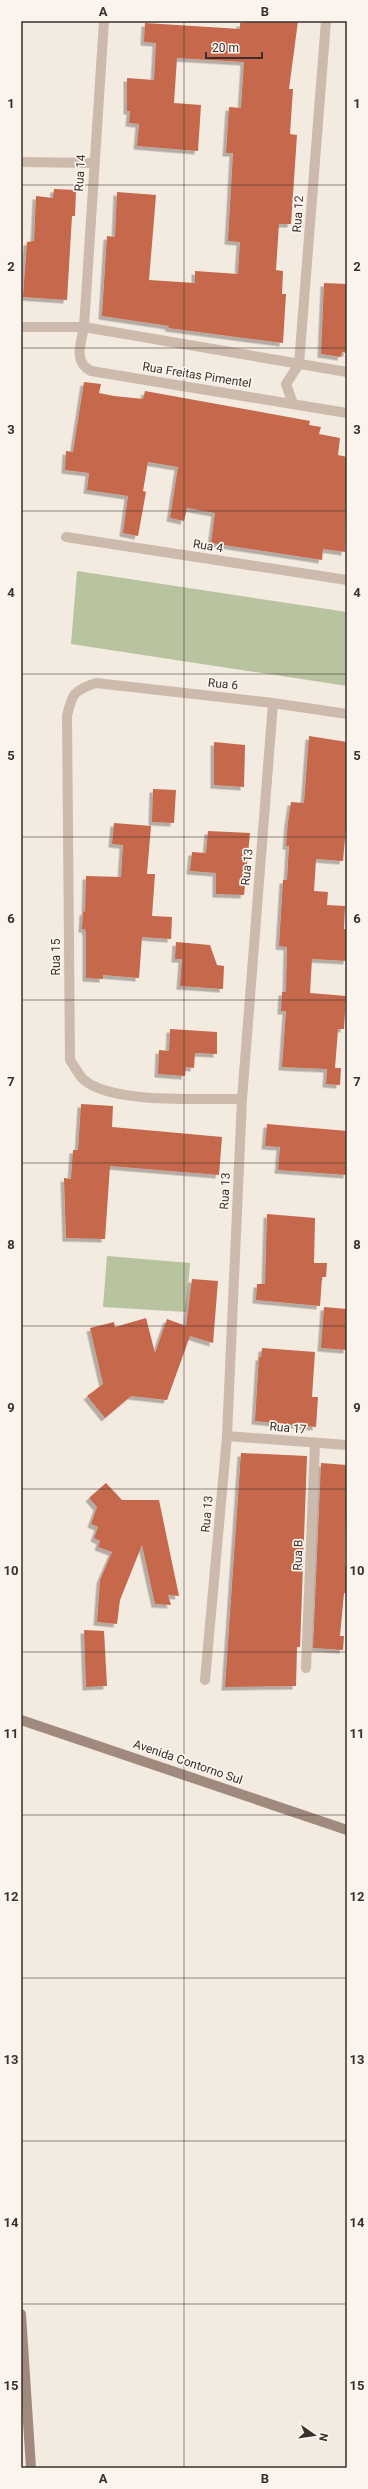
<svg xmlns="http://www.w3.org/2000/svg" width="368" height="2489" viewBox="0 0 368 2489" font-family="Roboto,sans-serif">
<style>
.green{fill:#b8c3a0}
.building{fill:#c5674c;filter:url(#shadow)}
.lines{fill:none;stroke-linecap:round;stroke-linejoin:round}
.street{stroke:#ccbaac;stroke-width:10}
.secondary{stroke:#a0897d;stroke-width:10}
.grid{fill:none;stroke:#3a2f2b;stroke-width:1;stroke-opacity:0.55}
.labels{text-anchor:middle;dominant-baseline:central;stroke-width:3.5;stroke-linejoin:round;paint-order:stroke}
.street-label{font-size:12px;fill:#3a2f2b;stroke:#faf4ed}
.neatline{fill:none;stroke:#3a2f2b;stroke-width:1.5}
.grid-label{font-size:13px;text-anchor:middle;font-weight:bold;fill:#3a2f2b}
</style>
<defs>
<filter id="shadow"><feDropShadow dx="-3.5" dy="3.5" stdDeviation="0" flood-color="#0004"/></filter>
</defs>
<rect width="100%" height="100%" fill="#f3eae0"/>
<!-- green -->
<g class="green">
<path d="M77,571L347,612V686L71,644Z"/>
<path d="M107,1256L190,1263L186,1312L103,1307Z"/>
</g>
<!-- building -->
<g class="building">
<path d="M245,21H298L289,89H293L290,134L297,135L291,224H279L276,270L283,271L282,294H286L283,343L168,328L169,326L102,316L107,236L115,237L117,192L156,195L149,280L195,283V271L238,274L240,242L228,241L233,153H226L229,107L241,108L244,62L177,58L174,103L201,105L198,151L137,146L139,124L129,123L130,111H127V78L154,80L156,43L144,42L145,23L240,29V23H245Z"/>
<path d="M54,189L76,190L75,216H72L67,300L23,297L27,242L34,241L36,196L53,198Z"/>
<path d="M324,283L347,284V353L342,352L341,357L321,354Z"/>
<path d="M84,382L101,384L99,393L114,396L143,399L145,391L310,421L309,425L321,427L319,434L340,438L338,455L347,457L345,552L323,549L322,560L211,543L215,513L187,508L184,521L170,518L178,467L148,462L143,491L146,492L138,536L123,533L128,496L87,490L89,473L65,470L66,451L73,452Z"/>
<path d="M309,736L347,742V817L343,861L316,859L314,891L328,892L327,905L345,906L344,929H347V961L312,959L310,993L346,996L344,1029H338L335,1068H341L340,1085L326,1084L327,1069L282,1067L286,1011H281L282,992H286L287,947L279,946L283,880H287L289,846H286L288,822L291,802L304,803Z"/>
<path d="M214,742L245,745L244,787L214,785Z"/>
<path d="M153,789L176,790L174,823L152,822Z"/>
<path d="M114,823L151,826L147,874H155L152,916L172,917L171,939L142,937L139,978L103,975V979L86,978V933L85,929H82L83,911L85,912L86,876L121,877L123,845L112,844Z"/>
<path d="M208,831L250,833L244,895L216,894V873L190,871L192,852L206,853Z"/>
<path d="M176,942L210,945L217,965L224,966L223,989L180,986L182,959H175Z"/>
<path d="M170,1029L217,1032V1054L195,1053L194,1068L186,1067L185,1076L158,1074L159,1050L169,1051Z"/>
<path d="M81,1104L113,1106L112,1127L222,1137L219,1175L110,1166L105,1239L66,1238L64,1178L71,1179L73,1150H78Z"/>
<path d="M267,1124L347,1131V1175L278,1170L280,1147L265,1146Z"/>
<path d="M267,1214L315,1218L314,1263H327L326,1277H322L320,1306L256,1300L257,1284H265Z"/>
<path d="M192,1279L218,1281L213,1343L190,1336L167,1400L131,1396L105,1418L87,1396L103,1384L90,1328L114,1322L115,1327L146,1318L155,1353L167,1319L186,1326Z"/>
<path d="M324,1307L347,1309V1350L321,1348Z"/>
<path d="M262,1348L315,1352L312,1397H318L316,1427L255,1421L259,1357H261Z"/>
<path d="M241,1453L307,1456L300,1647H297L296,1686L225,1687Z"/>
<path d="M321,1463L347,1465L345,1565H347V1594L344,1593L340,1636H344L343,1650L313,1648Z"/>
<path d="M106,1483L122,1500H159L179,1596L168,1595L171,1605L155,1604L142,1545L120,1600L117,1624L97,1622L100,1580L112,1552L98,1547L100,1541L94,1538L98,1527L91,1524L97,1507L89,1498Z"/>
<path d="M84,1630L104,1631L107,1686L86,1687Z"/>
</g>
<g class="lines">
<!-- street -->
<g class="street">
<path d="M104,21L84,327C81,343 73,362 91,371L347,413"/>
<path d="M21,162L93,163"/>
<path d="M21,327H84L347,372"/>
<path d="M293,404L286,384L299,364L326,21"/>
<path d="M66,537L347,580"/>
<path d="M242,1099C205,1098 108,1105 82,1078C78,1073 74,1066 70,1060L67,716C72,694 74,690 96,683L273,703L347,714"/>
<path d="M227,1436L347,1445"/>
<path d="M306,1668L315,1443"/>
<path d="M205,1680L227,1436L242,1099L273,703"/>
</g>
<!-- secondary -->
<g class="secondary">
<path d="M21,1720L347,1830"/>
<path d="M21,2314L31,2468"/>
</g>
</g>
<!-- grid -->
<path class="grid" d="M184,21V2468M21,185H347M21,348H347M21,511H347M21,674H347M21,837H347M21,1000H347M21,1163H347M21,1326H347M21,1489H347M21,1652H347M21,1815H347M21,1978H347M21,2141H347M21,2304H347"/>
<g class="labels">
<!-- street labels -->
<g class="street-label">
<text transform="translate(80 173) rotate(-86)">Rua 14</text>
<text transform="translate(298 214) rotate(-86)">Rua 12</text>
<text transform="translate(197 375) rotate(9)">Rua Freitas Pimentel</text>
<text transform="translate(208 546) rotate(9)">Rua 4</text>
<text transform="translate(223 684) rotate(6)">Rua 6</text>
<text transform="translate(247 867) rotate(-85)">Rua 13</text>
<text transform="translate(56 957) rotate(-90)">Rua 15</text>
<text transform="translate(225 1191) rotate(-87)">Rua 13</text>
<text transform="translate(288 1428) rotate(5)">Rua 17</text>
<text transform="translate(207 1514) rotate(-85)">Rua 13</text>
<text transform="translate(298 1555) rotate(-88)">Rua B</text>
<text transform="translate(188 1762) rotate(19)">Avenida Contorno Sul</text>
</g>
</g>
<!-- border -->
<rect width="368" height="2489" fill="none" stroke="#faf4ed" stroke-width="44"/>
<!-- north arrow -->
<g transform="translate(314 2435) rotate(103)" stroke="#faf4ed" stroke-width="3" paint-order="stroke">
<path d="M0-3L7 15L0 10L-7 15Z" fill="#3a2f2b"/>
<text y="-6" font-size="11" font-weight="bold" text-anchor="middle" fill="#3a2f2b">N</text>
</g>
<!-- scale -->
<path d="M206 52v6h56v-6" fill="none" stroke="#3a2f2b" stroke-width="2"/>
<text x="212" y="52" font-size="12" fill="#3a2f2b" stroke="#faf4ed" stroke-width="3" paint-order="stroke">20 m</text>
<rect x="22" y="22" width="324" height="2445" class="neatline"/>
<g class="grid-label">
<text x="103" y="16">A</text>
<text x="265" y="16">B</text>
<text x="11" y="108">1</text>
<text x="357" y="108">1</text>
<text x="11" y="271">2</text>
<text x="357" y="271">2</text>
<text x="11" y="434">3</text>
<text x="357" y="434">3</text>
<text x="11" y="597">4</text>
<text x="357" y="597">4</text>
<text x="11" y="760">5</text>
<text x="357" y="760">5</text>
<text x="11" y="923">6</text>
<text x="357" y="923">6</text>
<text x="11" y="1086">7</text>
<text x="357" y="1086">7</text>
<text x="11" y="1249">8</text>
<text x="357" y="1249">8</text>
<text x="11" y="1412">9</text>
<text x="357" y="1412">9</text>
<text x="11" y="1575">10</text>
<text x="357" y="1575">10</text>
<text x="11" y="1738">11</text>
<text x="357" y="1738">11</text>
<text x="11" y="1901">12</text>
<text x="357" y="1901">12</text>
<text x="11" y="2064">13</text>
<text x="357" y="2064">13</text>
<text x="11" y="2227">14</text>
<text x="357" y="2227">14</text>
<text x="11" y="2390">15</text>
<text x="357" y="2390">15</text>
<text x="103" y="2483">A</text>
<text x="265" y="2483">B</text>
</g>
</svg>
